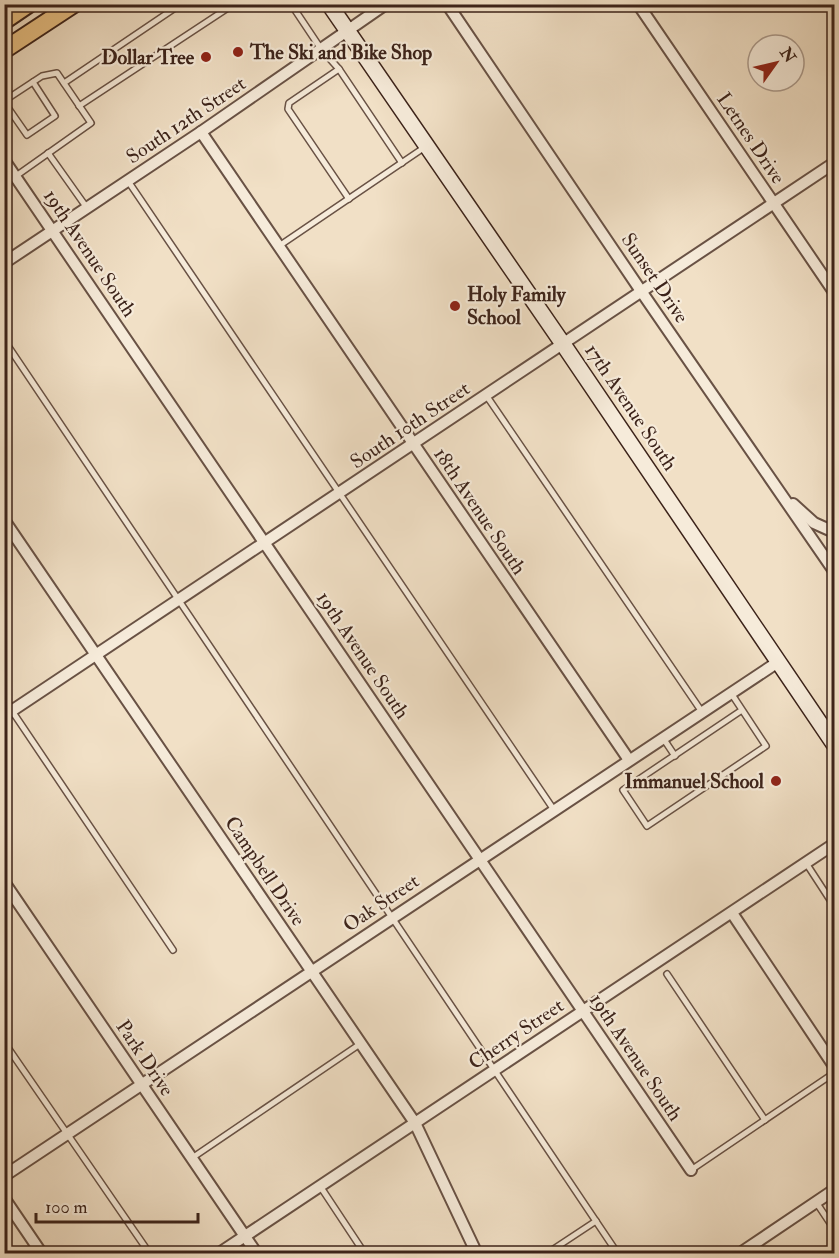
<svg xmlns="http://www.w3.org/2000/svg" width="839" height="1258" viewBox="0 0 839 1258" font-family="'IM FELL Double Pica',serif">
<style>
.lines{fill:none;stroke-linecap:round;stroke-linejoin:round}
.lane-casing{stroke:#695245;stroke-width:8}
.street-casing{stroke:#695245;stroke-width:14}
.secondary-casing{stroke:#3c231a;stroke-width:18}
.primary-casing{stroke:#3c231a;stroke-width:20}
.lane{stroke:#f6ebda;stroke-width:5}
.street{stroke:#f6ebda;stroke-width:10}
.secondary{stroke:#f6ebda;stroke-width:15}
.primary{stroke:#e8c083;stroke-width:16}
.poi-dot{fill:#8f2418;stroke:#f6ebda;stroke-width:2}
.labels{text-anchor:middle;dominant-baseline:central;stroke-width:4.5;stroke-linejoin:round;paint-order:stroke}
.poi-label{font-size:20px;font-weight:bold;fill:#3c231a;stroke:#f6ebda;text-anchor:start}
.street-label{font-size:20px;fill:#3c231a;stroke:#f6ebda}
</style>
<rect width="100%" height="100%" fill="#f1e0c6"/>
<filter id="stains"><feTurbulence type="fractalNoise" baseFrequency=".00333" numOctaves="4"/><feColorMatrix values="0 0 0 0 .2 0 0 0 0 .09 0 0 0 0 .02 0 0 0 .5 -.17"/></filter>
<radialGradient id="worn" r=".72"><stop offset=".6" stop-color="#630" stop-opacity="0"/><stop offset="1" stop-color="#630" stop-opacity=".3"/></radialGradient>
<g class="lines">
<defs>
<g id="lane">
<path d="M291,4L321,49L339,69L402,163"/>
<path d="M339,69L289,103L288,109L349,199"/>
<path d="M64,83L181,4"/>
<path d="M4,101L42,76L57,73L91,123L16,176"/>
<path d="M4,102L27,135L55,116L33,82"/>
<path d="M79,106L234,4"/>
<path d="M48,153L87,208"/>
<path d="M128,181L554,810"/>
<path d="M279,246L425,147"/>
<path d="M4,340L618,1254"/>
<path d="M486,395L702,712"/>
<path d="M731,693L766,746L647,826L623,790L742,710"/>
<path d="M4,699L173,950"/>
<path d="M663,738L675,756"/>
<path d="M806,863L834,906"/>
<path d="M667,974L765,1120"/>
<path d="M4,1042L150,1254"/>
<path d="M192,1158L360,1044"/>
<path d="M691,1170L834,1073"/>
<path d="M320,1186L365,1254"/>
<path d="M816,1202L834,1229"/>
<path d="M546,1254L596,1221"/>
</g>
<g id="street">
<path d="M447,4L641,291L834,571"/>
<path d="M638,4L834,292"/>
<path d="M833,4L834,7"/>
<path d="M201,132L629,760"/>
<path d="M4,160L691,1170"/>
<path d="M4,263L201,132L386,4"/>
<path d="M793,504L814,523L834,532"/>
<path d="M4,520L415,1123L477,1254"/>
<path d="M4,716L834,163"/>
<path d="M4,882L257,1254"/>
<path d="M732,913L834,1066"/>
<path d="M4,1176L778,662"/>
<path d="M4,1198L42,1254"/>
<path d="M218,1254L834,844"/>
<path d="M739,1254L834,1190"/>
</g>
<path id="secondary" d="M329,4L563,344L834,744"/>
<g id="primary">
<path d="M4,21L29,4"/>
<path d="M4,50L74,4"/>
</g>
</defs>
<!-- lane casing -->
<use href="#lane" class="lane-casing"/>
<!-- street casing -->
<use href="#street" class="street-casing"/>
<!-- secondary casing -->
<use href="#secondary" class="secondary-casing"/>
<!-- primary casing -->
<use href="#primary" class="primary-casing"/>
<!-- lane -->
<use href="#lane" class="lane"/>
<!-- street -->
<use href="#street" class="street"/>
<!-- secondary -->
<use href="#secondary" class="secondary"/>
<!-- primary -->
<use href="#primary" class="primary"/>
</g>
<!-- markers -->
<g class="poi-dot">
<circle cx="238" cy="52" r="6"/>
<circle cx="206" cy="57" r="6"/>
<circle cx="455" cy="306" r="6"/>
<circle cx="776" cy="781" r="6"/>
</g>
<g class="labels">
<!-- poi labels -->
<g class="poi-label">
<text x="250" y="52">The Ski and Bike Shop</text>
<text x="194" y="57" text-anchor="end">Dollar Tree</text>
<text x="467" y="294">Holy Family<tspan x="467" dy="23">School</tspan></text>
<text x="764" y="781" text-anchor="end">Immanuel School</text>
</g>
<!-- street labels -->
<g class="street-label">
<text transform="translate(186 120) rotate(-34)">South 12th Street</text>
<text transform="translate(751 138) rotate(56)">Letnes Drive</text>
<text transform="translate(90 253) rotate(56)">19th Avenue South</text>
<text transform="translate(655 278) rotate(56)">Sunset Drive</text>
<text transform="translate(631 407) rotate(56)">17th Avenue South</text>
<text transform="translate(410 425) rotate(-34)">South 10th Street</text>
<text transform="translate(480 511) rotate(56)">18th Avenue South</text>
<text transform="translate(363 655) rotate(56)">19th Avenue South</text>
<text transform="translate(265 871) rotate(56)">Campbell Drive</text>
<text transform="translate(381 903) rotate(-34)">Oak Street</text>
<text transform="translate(516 1034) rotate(-34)">Cherry Street</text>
<text transform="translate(636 1057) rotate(56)">19th Avenue South</text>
<text transform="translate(145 1058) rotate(56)">Park Drive</text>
</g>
</g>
<!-- margin -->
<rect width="839" height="1258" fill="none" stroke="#f1e0c6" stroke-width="24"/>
<rect x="6" y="6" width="827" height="1246" fill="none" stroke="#3c231a" stroke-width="3"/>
<rect x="12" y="12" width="815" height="1234" fill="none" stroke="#3c231a" stroke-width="1.5"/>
<!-- north arrow -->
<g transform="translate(776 63) rotate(56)"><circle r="28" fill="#f6ebda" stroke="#ac9b8d" stroke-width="1.5"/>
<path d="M0-4.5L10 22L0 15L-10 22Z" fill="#8f2418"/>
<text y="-9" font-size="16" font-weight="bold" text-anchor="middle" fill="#3c231a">N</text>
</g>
<!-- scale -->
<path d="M36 1213v9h162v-9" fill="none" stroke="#3c231a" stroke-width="3"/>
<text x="45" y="1213" font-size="18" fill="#3c231a" stroke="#f6ebda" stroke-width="4.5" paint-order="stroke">100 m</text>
<rect width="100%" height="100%" filter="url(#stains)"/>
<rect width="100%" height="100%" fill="url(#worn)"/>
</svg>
